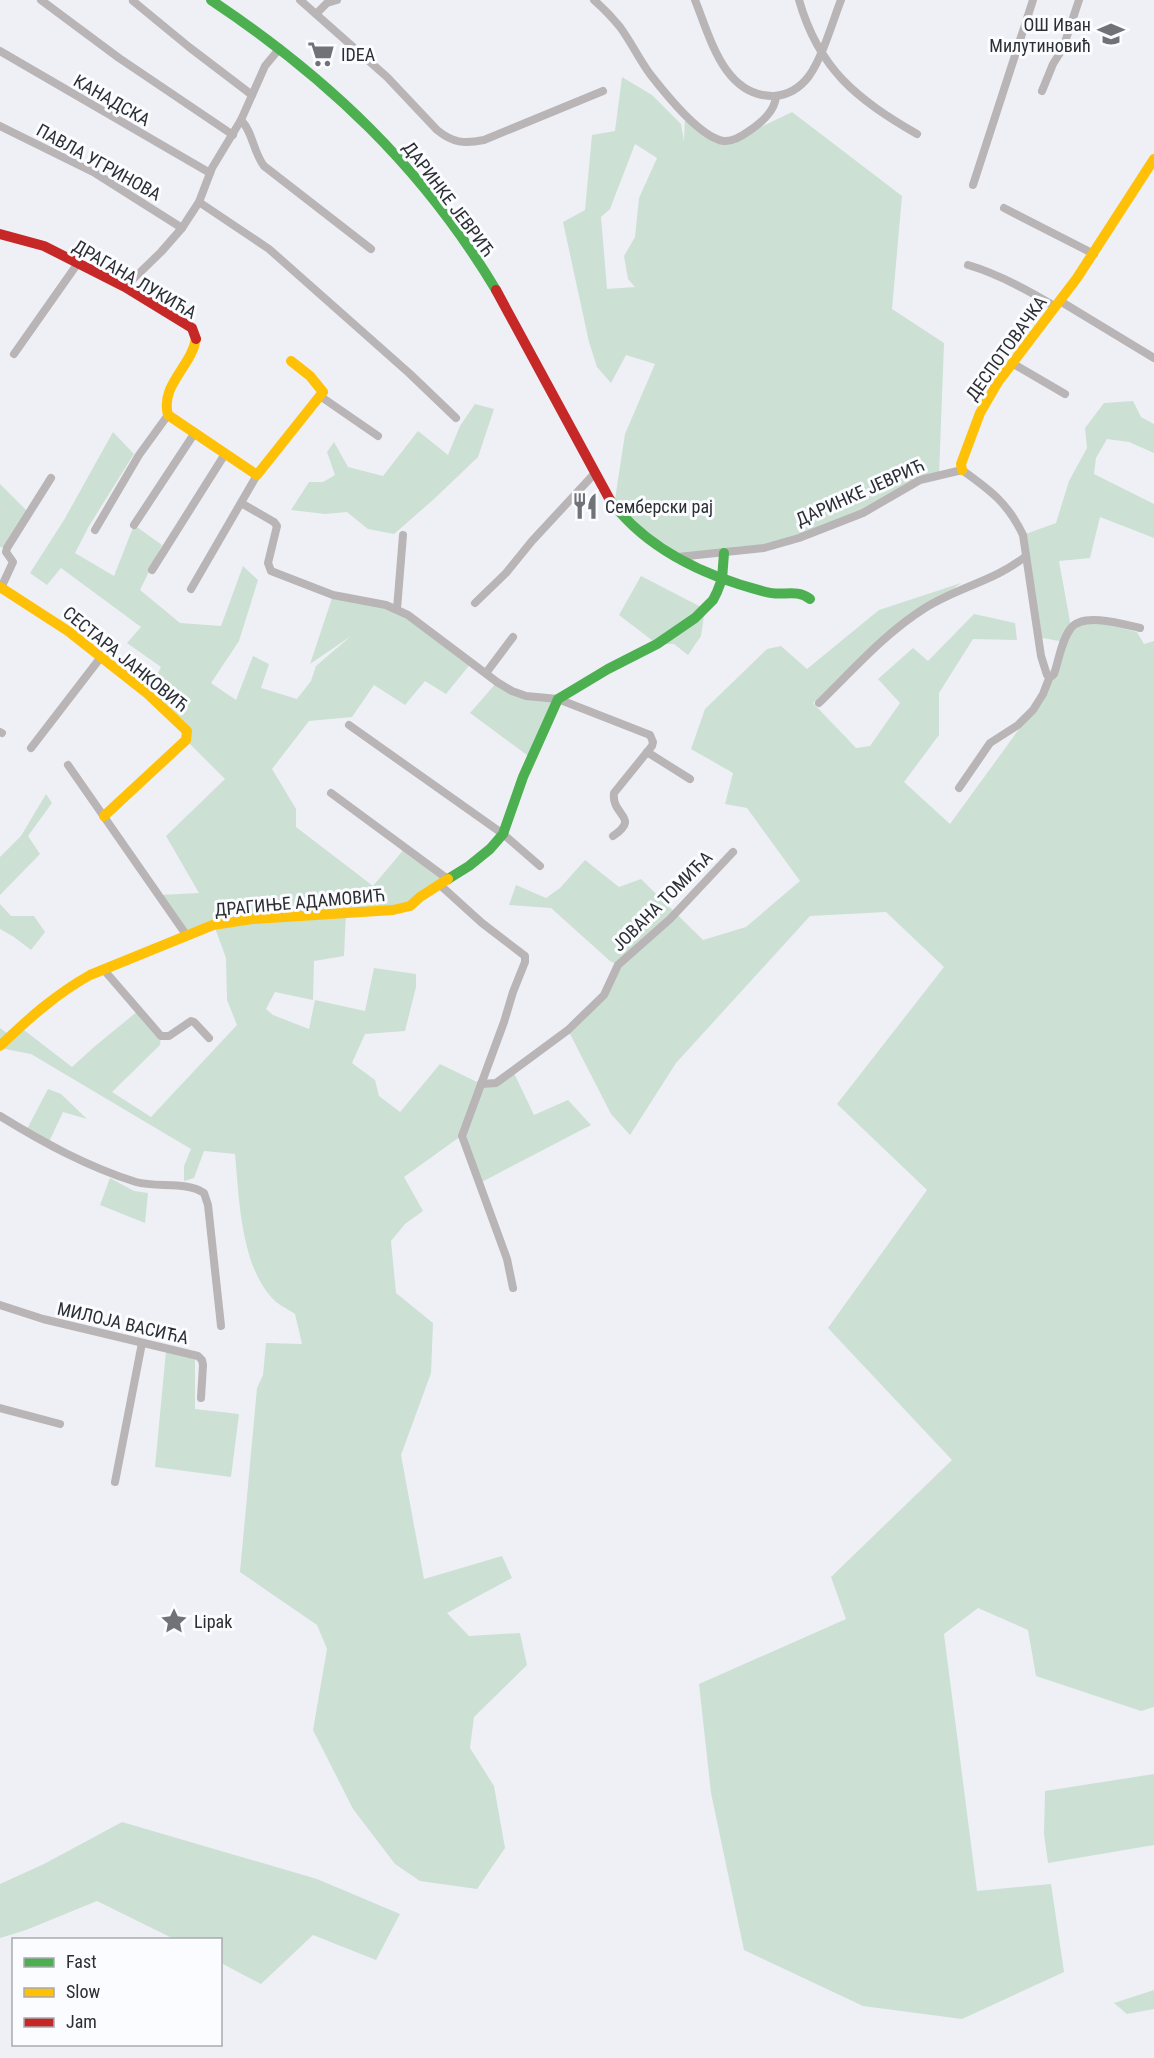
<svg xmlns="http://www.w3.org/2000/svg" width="1154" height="2058" viewBox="0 0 1154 2058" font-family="'Roboto Condensed',sans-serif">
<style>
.green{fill:#cce0d4;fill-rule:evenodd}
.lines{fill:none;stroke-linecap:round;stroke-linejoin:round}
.street{stroke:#b9b4b5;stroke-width:8}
.fast{stroke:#4caf50;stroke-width:10}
.slow{stroke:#ffc107;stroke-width:10}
.jam{stroke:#c62828;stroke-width:10}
.labels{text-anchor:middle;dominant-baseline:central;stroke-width:6;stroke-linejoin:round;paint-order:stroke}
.poi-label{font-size:18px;fill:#2c2e32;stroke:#fbfcff;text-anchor:start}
.street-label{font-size:18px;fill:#2c2e32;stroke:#fbfcff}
</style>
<rect width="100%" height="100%" fill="#eef0f6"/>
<!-- green -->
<g class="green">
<path d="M622,77L652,95L681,124L684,142L685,114L716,138L736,139L792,112L902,196L892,309L944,343L939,476L926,478L870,510L764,548L678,557L614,506L625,434L655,364L626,355L611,383L597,367L589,342L563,222L585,210L592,135L615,131ZM635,144L657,158L639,198L635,237L624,256L628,279L635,287L607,289L601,217L610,209Z"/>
<path d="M1133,401L1141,417L1154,424V453L1129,442L1107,439L1096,458L1094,474L1154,504V538L1100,517L1090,558L1059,561L1071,627L1089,620L1137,632L1144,644L1154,641V1707L1141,1711L1036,1676L1028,1630L978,1608L944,1634L977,1891L1051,1884L1064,1972L962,2019L863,2006L744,1950L711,1793L699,1684L846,1619L831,1577L952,1460L828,1328L927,1190L837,1104L944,967L886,912L810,916L676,1063L630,1135L611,1114L568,1030L604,996L618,965L610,961L551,908L509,905L516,885L546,898L560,888L585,860L619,887L641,879L703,940L746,927L800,881L747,808L725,804L733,773L691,749L705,709L767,649L781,646L807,669L879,610L961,583L897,631L813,703L856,748L870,746L900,703L878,679L913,648L928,661L974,614L1015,623L1017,640L973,639L939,693V735L904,782L950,824L1033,710L1064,642L1038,637L1023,535L1056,523L1069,481L1087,448L1085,428L1104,403Z"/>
<path d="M475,404L494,409L478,457L434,499L394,534L368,529L347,512L325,514L291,510L309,482H323L335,475L327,452L334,442L348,467L383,476L418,431L448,455L460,426Z"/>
<path d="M113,432L134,454L89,526L75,553L114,576L134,525L162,545L140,590L180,623L221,626L243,566L258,580L239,641L211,683L236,700L253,656L269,664L261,688L297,699L311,681L316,666L351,636L310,664L333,595L397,609L472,662L446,694L425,681L405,705L374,685L352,717L309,721L272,769L296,809V827L373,886L405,848L449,880L410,906L346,912L344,956L314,961L313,1000L275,992L266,1009L273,1015L309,1029L315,1000L365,1011L374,968L416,974V987L405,1031L365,1034L352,1063L375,1080L379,1096L400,1112L440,1064L481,1084L490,1085L513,1071L534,1115L568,1100L591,1125L476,1185L461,1136L404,1177L423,1211L405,1224L391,1241L396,1293L433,1323L431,1373L401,1455L424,1579L502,1556L512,1578L447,1613L469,1636L520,1633L527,1665L474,1717L470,1748L494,1786L505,1848L477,1889L420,1881L395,1864L353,1809L313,1730L327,1649L317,1625L240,1572L257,1388L263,1375L266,1343L302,1344L295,1314C288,1309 278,1305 272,1298C241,1265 239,1198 235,1154L204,1151L194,1178L184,1181V1166L191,1149L31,1054L0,1048V1028L11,1036L20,1027L72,1067L94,1047L139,1010L161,1036L160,1045L112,1092L151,1117L237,1025L227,1000L226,958L214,925L187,936L159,895L199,893L166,836L225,779L186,740L187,738L148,694L161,667L127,643L141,627L61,568L47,585L30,573L64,520Z"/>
<path d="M0,484L29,513L7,548L0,547Z"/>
<path d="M641,576L705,609L701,636L688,655L674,644H657L619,615Z"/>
<path d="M497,682L512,691L558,699L531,758L470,713Z"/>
<path d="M46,794L52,803L28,836L40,854L0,895V857L21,836Z"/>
<path d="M0,904L11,916H34L45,932L31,950L14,937L0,929Z"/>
<path d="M48,1089L61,1094L87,1119L63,1112L49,1142L27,1129Z"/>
<path d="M110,1178L134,1191L148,1193L145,1223L100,1205Z"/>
<path d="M166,1351L195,1359V1409L239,1414L231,1477L155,1467Z"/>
<path d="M1154,1774V1845L1048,1863L1044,1834L1045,1791Z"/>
<path d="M122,1822L317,1879L400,1914L376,1960L313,1935L261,1984L221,1963L220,1940L174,1939L97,1901L26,1930L0,1938V1884L44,1864Z"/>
<path d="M1154,1990V2009L1127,2014L1114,2003Z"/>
</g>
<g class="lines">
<!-- street -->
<g class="street">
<path d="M41,0L119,58L233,135"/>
<path d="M300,0L387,77L437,130C453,143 464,144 484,140L603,91"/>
<path d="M594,0C603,8 612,17 620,27C631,42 639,59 650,74C664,92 700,138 724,141C733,142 742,136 749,131C762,122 775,111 776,96"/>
<path d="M695,0C710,37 724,97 774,96C789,95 800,88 809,76C823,56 832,23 841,0"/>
<path d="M799,0C819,70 857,99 917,134"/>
<path d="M133,1L189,47L252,95"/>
<path d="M316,14L327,3L337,0"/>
<path d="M0,51L210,173"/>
<path d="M1042,91L1053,64L1063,48L1079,0"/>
<path d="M241,120C253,132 253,152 264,166L371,249"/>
<path d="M0,126L95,173L182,228"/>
<path d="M973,185L1033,0"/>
<path d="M199,202L269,249L409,373L456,418"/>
<path d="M1004,208L1094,254"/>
<path d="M968,265C999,274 1028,290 1056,307"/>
<path d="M125,287L161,252L182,228L199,202L212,168L241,120L265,66L280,48"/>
<path d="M1060,301L1154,358"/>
<path d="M14,354L78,263"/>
<path d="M1012,363L1065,394"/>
<path d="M320,396L378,436"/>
<path d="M241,503L274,522L277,526L268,563L271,571L333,595L386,605L408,615L497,682L512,691L526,696L558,699L650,735L653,742L652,746L614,793C611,816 641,817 613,836"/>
<path d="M134,525L194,434"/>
<path d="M95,530L139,455L168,415"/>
<path d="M678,557L764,548L799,538L863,513L920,480L962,470C990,490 1008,503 1023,535L1041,656L1047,675L1052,676L1054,674C1059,660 1061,641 1071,628C1083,612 1123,624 1140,628"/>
<path d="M152,570L225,454"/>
<path d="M1,588L13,562L6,552L7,548L51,478"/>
<path d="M191,589L257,475"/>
<path d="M475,603L506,573L532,541L595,473"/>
<path d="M397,609L403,535"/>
<path d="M486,673L513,637"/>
<path d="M819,703C853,670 885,633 925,608C958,587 995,581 1026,556"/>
<path d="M349,725L503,834L540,866"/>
<path d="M0,732L2,733"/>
<path d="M31,748L101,657"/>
<path d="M647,752L690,779"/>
<path d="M68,765L187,936"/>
<path d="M959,788L990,743L1018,725L1033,710L1043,694L1050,676"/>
<path d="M331,793L449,880"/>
<path d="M440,885L482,923L525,956V962L513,992L504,1022L462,1136L507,1259L513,1288"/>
<path d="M104,970L161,1036H169L191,1021L194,1022L209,1038"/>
<path d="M481,1084L496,1083L568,1030L604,995L618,965L670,919L733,852"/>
<path d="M0,1116C44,1143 88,1167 136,1182C157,1188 187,1181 204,1193L208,1205L221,1326"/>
<path d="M0,1305L43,1319L198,1356L202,1360L203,1365L201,1398"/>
<path d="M0,1408L60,1424"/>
<path d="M115,1482L142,1343"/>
</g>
<!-- fast -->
<g class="fast">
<path d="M211,0C328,78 423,168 496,290"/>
<path d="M610,500C647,550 707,577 766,592C782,597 796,588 810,599"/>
<path d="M448,879L469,866L490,849L503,834L523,777L558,699L608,669L657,644L695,618L713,600L717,592L722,579L724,553"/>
</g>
<!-- slow -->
<g class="slow">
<path d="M196,339C191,367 160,385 168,415L257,475L323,392L310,376L291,361"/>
<path d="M962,470L961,464L980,413L998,382L1077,278L1154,159"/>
<path d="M0,587L68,631L148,694L187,731L186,740L104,816"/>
<path d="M0,1046C28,1019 56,994 90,975L213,925L252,919L393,910L410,906L420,897L448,879"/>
</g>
<!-- jam -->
<g class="jam">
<path d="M0,234L44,246L125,287L192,328L196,339"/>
<path d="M496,290L610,500"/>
</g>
</g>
<!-- icons -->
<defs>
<symbol id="school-bare" viewBox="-9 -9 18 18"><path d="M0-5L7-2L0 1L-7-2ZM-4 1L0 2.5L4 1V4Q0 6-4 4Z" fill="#707277" stroke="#fbfcff" stroke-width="2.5" paint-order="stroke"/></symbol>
<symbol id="supermarket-bare" viewBox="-9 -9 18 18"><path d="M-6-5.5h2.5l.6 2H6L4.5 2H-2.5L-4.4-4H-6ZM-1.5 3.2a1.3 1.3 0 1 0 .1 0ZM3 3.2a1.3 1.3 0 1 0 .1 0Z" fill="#707277" stroke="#fbfcff" stroke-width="2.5" paint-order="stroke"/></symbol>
<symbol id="restaurant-bare" viewBox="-9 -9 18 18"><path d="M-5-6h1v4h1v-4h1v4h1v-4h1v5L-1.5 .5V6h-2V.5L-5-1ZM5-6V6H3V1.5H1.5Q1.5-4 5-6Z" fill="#707277" stroke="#fbfcff" stroke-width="2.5" paint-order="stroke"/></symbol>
<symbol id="sight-bare" viewBox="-9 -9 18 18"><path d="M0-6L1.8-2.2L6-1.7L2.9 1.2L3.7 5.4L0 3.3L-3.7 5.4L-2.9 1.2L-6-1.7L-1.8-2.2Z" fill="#707277" stroke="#fbfcff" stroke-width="2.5" paint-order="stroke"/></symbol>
</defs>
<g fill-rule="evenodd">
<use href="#school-bare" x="1092" y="15" width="38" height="38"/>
<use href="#supermarket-bare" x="302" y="35" width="38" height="38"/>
<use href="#restaurant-bare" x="566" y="487" width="38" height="38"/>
<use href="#sight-bare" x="155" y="1602" width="38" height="38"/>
</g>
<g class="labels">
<!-- poi labels -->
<g class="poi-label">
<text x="1091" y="24" text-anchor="end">ОШ Иван<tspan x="1091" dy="21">Милутиновић</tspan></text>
<text x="341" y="54">IDEA</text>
<text x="605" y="506">Семберски рај</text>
<text x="194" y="1621">Lipak</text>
</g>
<!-- street labels -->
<g class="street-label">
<text transform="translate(112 100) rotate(30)">КАНАДСКА</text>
<text transform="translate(99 162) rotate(29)">ПАВЛА УГРИНОВА</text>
<text transform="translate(449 199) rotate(53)">ДАРИНКЕ ЈЕВРИЋ</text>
<text transform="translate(135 279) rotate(30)">ДРАГАНА ЛУКИЋА</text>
<text transform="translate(1006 348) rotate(-54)">ДЕСПОТОВАЧКА</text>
<text transform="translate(860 492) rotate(-24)">ДАРИНКЕ ЈЕВРИЋ</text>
<text transform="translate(126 659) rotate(39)">СЕСТАРА ЈАНКОВИЋ</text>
<text transform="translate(662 901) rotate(-45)">ЈОВАНА ТОМИЋА</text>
<text transform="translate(300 902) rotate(-5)">ДРАГИЊЕ АДАМОВИЋ</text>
<text transform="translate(123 1323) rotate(13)">МИЛОЈА ВАСИЋА</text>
</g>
</g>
<!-- legend -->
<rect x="12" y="1938" width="210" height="108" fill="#fbfcff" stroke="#a8aaad" stroke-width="1.5"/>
<rect x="24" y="1958" width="30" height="9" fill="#4caf50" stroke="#a8aaad" stroke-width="1.5"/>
<text x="66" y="1968" font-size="18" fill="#2c2e32">Fast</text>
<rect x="24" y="1988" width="30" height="9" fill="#ffc107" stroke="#a8aaad" stroke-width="1.5"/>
<text x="66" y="1998" font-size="18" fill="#2c2e32">Slow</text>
<rect x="24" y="2018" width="30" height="9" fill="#c62828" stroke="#a8aaad" stroke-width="1.5"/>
<text x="66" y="2028" font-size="18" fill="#2c2e32">Jam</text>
</svg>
